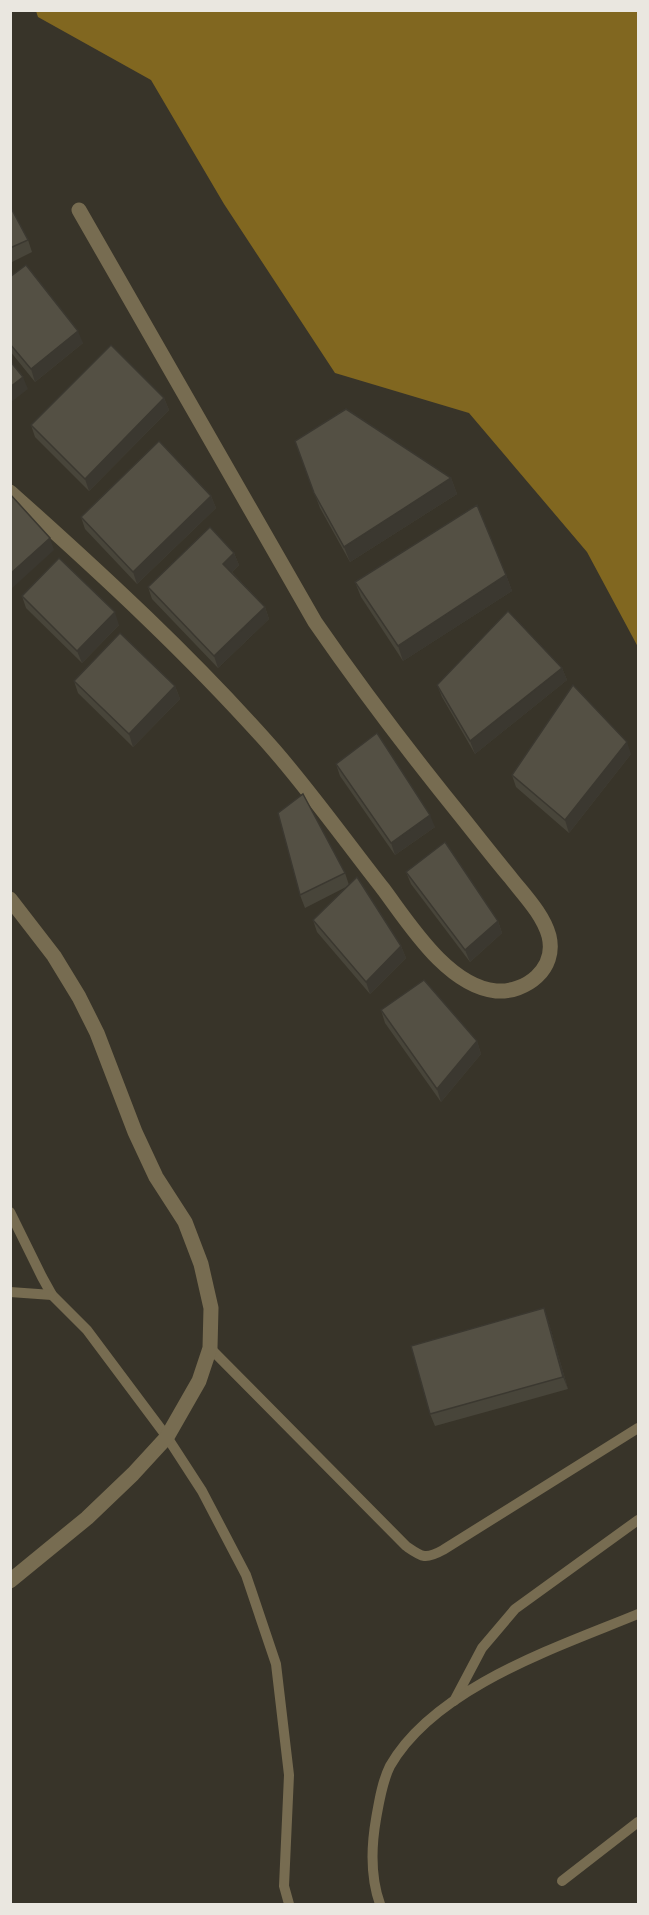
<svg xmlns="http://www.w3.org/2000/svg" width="649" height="1915" viewBox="0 0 649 1915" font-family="'Open Sans',sans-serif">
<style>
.forest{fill:#816720}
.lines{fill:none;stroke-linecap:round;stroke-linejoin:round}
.lane{stroke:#776c51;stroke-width:10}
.street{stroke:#776c51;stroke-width:15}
.wall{fill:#48453a}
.shaded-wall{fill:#3b3830}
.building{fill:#545044;stroke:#3b3830;stroke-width:1.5}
</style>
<rect width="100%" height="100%" fill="#383429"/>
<!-- forest -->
<path class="forest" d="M36,11H638V647L587,552L469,413L335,373L224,204L151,80L38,17Z"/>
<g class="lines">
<!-- lane -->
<g class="lane">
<path d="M10,1212L42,1277L52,1295L87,1330L167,1437L202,1491L246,1575L276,1664L289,1775L284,1886L289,1904"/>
<path d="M10,1292L52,1295"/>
<path d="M210,1348L406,1546C422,1557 425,1560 443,1550L638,1428"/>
<path d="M454,1701L482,1648L515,1609L638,1520"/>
<path d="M562,1881L638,1822"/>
<path d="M380,1904C370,1876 371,1848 376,1819C379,1802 382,1782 390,1766C435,1687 558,1647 638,1614"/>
</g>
<!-- street -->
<g class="street">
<path d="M10,492C102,574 193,658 274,750C313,795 347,843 384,890C410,925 448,986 496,991C526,993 557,969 549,936C543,914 524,895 510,877C495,859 480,840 465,821C413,757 362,690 315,622L79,210"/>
<path d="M10,899L54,956L79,997L97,1033L135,1132L156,1177L185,1222L201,1264L211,1308L210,1348L199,1381L167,1437L133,1474L87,1518L10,1581"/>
</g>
</g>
<!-- wall -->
<g class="wall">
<path d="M10,206L28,240L32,252L10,263Z"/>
<path d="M10,277L83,343L35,382L10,351Z"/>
<path d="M164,398L169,410L89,491L35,437L31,425Z"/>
<path d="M295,441L451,478L457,494L350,562L320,508Z"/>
<path d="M211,496L216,508L137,584L85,529L81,517Z"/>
<path d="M234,553L239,565L232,572L265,607L269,619L218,668L152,599L148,587Z"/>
<path d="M506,575L512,591L403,661L361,597L355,582Z"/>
<path d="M22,596L119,625L82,663L26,608Z"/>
<path d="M562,668L567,680L475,754L442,697L437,685Z"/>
<path d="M74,681L175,686L180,699L133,747L78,693Z"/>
<path d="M631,754L569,833L516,787L512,775Z"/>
<path d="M336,764L435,827L395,855L340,776Z"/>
<path d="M406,872L498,921L502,933L470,962L411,884Z"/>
<path d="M345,873L349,885L401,946L406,958L370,994L317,932L313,920L348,886L305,908L300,895Z"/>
<path d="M381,1010L477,1041L481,1054L441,1102L385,1023Z"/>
<path d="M548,1320L568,1389L435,1426L430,1414Z"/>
</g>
<!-- shaded-wall -->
<g class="shaded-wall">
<path d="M78,331L83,343L35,382L31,369Z"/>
<path d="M23,377L28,389L10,403V387Z"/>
<path d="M164,398L169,410L89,491L85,479Z"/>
<path d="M451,478L457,494L350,562L344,547Z"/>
<path d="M211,496L216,508L137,584L133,572Z"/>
<path d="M50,538L54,550L10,590V574Z"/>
<path d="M234,553L239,565L228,576L223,564Z"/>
<path d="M506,575L512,591L403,661L398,646Z"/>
<path d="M265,607L269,619L218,668L214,656Z"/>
<path d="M115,612L119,625L82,663L77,651Z"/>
<path d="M562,668L567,680L475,754L470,741Z"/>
<path d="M175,686L180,699L133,747L129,734Z"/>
<path d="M627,742L631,754L569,833L565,820Z"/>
<path d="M430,815L435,827L395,855L391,843Z"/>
<path d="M498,921L502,933L470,962L465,950Z"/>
<path d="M401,946L406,958L370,994L366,982Z"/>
<path d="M477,1041L481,1054L441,1102L437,1089Z"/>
<path d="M544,1308L548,1320L568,1389L563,1377Z"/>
</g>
<!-- building -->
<g class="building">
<path d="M10,206L28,240L10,248Z"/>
<path d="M26,265L78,331L31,369L10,344V277Z"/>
<path d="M111,345L164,398L85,479L31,425Z"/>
<path d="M10,361L23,377L10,387Z"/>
<path d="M346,409L451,478L344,547L314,493L295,441Z"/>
<path d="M159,441L211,496L133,572L81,517Z"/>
<path d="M10,494L50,538L10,574Z"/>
<path d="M477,505L506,575L398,646L355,582Z"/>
<path d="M210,527L234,553L223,564L265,607L214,656L148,587Z"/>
<path d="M59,558L115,612L77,651L22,596Z"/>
<path d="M508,611L562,668L470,741L437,685Z"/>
<path d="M120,633L175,686L129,734L74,681Z"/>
<path d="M573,685L627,742L565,820L512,775Z"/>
<path d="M377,733L430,815L391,843L336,764Z"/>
<path d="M303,794L345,873L300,895L278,813Z"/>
<path d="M445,842L498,921L465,950L406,872Z"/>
<path d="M357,877L401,946L366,982L313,920Z"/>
<path d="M424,980L477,1041L437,1089L381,1010Z"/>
<path d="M544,1308L563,1377L430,1414L411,1346Z"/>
</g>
<!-- border -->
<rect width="649" height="1915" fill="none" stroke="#eae7e0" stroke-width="24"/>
</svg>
